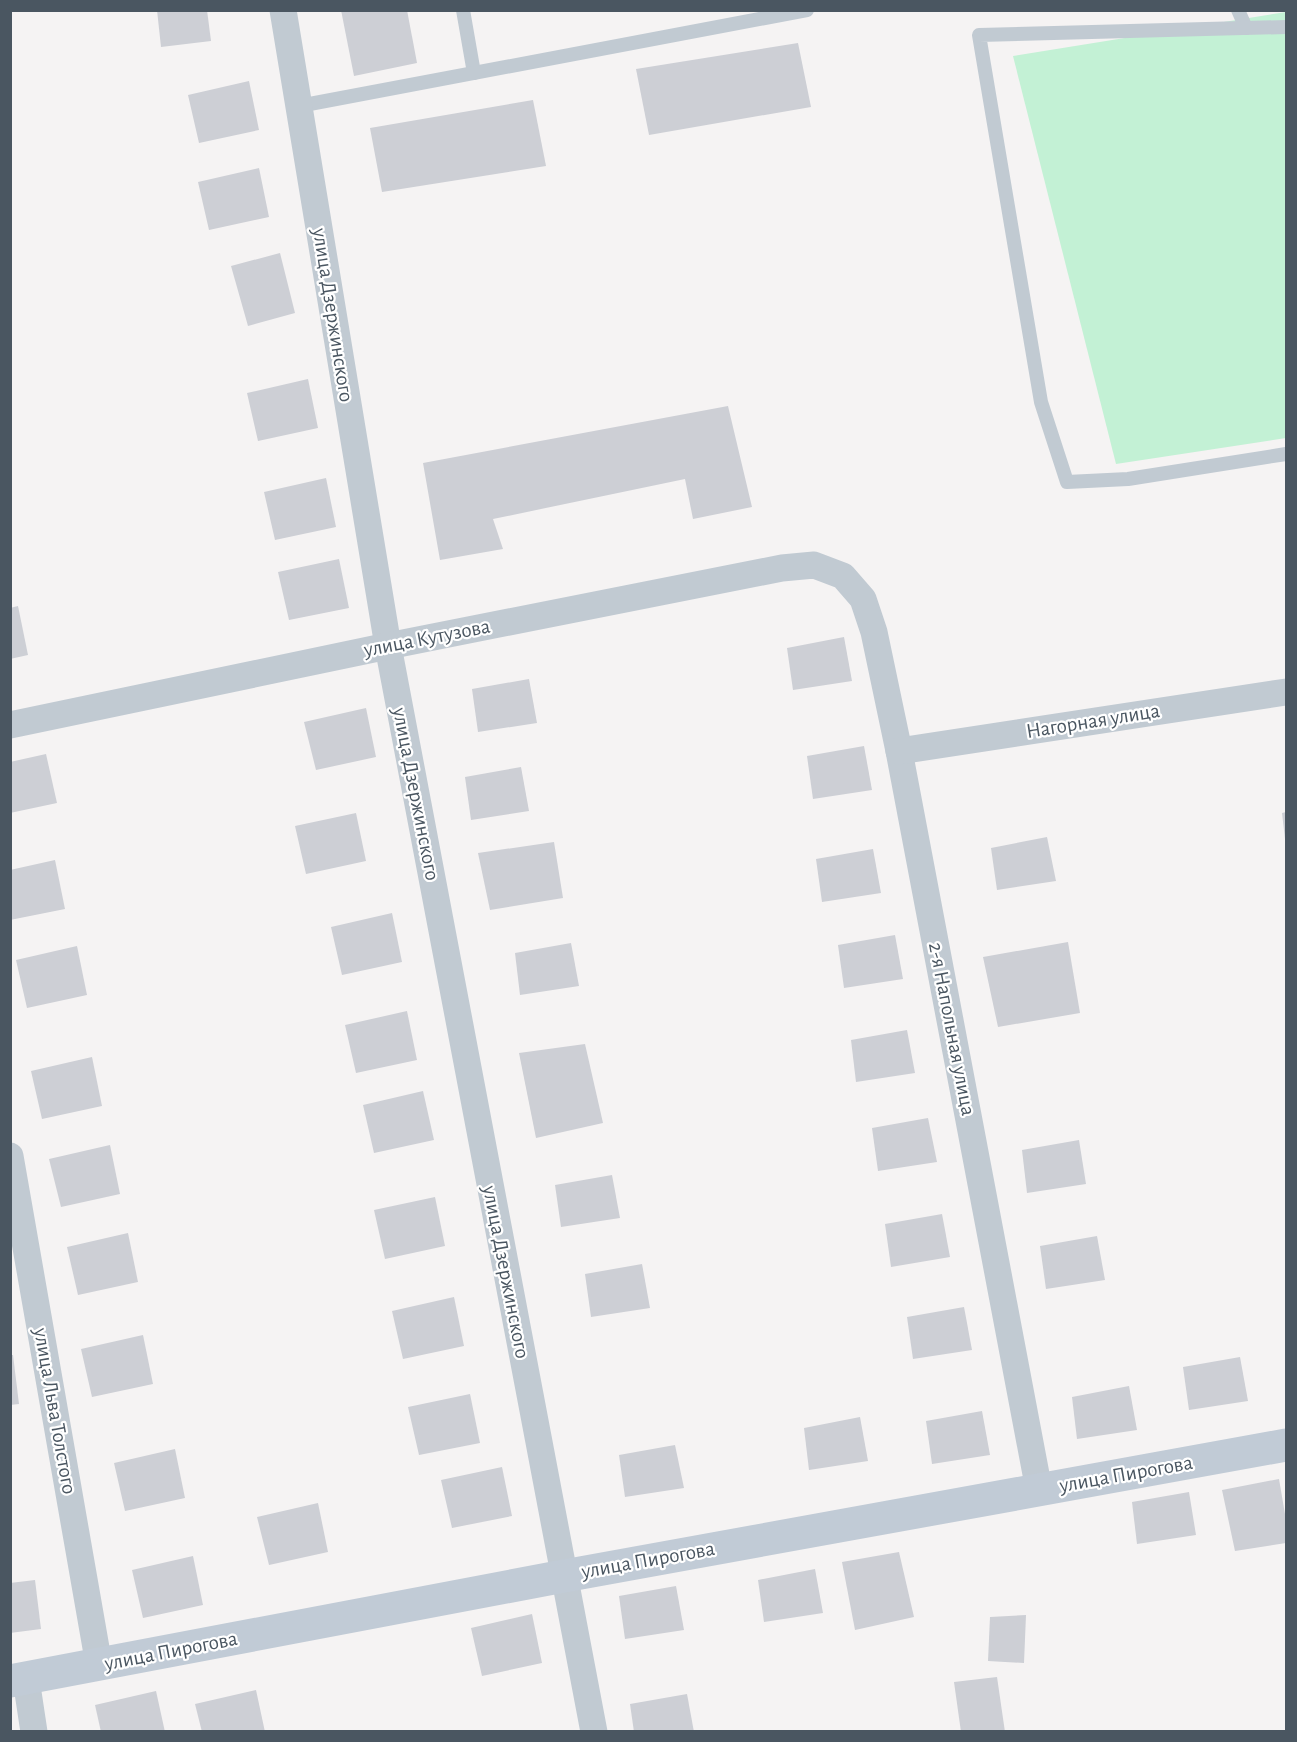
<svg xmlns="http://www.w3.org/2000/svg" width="1297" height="1742" viewBox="0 0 1297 1742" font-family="'Alegreya Sans',sans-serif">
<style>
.green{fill:#c3f1d5}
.building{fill:#cdcfd5}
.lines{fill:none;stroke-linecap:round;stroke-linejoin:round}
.lane{stroke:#c1cad2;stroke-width:14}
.street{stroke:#c1cad2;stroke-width:27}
.secondary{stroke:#c1cbd6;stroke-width:33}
.labels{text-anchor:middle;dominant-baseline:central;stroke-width:4.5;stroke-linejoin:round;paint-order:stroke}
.street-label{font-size:21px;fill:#4a5661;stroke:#fff}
</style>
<rect width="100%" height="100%" fill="#f5f3f3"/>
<!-- green -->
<path class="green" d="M1286,12V438L1116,464L1013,56Z"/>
<!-- building -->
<g class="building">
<path d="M157,10H207L211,41L161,47Z"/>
<path d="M341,10H407L417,63L354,76Z"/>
<path d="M798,43L811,107L649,135L636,69Z"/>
<path d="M249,81L259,130L199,143L188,95Z"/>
<path d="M533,100L546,166L382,192L370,128Z"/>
<path d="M259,168L269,217L209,230L198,182Z"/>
<path d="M280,253L295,313L248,326L231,266Z"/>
<path d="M308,379L318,428L258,441L247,393Z"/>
<path d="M728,406L752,507L693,519L685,479L493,519L503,549L440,560L423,463Z"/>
<path d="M326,478L336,527L275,540L264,492Z"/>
<path d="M339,559L349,608L289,620L278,572Z"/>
<path d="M18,606L28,655L10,659V608Z"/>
<path d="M844,637L852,681L793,690L787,648Z"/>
<path d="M529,679L537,723L478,732L472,689Z"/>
<path d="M366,708L376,757L316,770L304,722Z"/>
<path d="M864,746L872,790L813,799L807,756Z"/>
<path d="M46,754L57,803L10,813V762Z"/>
<path d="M521,767L529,811L471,820L465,777Z"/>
<path d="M1286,812V839H1285L1282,813Z"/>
<path d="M356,813L366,861L306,874L295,826Z"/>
<path d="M1047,837L1056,881L997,890L991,848Z"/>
<path d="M554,842L563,898L490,910L478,853Z"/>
<path d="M873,849L881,893L822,902L816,859Z"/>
<path d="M55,860L65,909L10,920V870Z"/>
<path d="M392,913L402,962L342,975L331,927Z"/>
<path d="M895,935L903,979L844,988L838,945Z"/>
<path d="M1068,942L1080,1013L998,1027L983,957Z"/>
<path d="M571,943L579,986L520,995L515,953Z"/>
<path d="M77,946L87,995L27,1008L16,960Z"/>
<path d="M407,1011L417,1060L356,1073L345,1025Z"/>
<path d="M907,1030L915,1073L856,1082L851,1040Z"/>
<path d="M585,1044L603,1123L536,1138L519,1053Z"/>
<path d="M92,1057L102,1106L42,1119L31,1071Z"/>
<path d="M423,1091L434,1140L374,1153L363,1105Z"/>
<path d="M928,1118L937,1162L878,1171L872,1128Z"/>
<path d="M1079,1140L1086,1184L1027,1193L1022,1150Z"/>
<path d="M110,1145L120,1194L61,1207L49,1159Z"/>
<path d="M612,1175L620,1218L561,1227L555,1185Z"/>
<path d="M435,1197L445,1246L385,1259L374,1210Z"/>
<path d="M942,1214L950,1257L891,1267L885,1224Z"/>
<path d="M128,1233L138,1282L78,1295L67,1247Z"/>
<path d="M1097,1236L1105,1280L1046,1289L1040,1246Z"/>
<path d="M642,1264L650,1308L591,1317L585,1274Z"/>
<path d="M454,1297L464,1346L403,1359L392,1311Z"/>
<path d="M964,1307L972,1350L913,1359L907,1317Z"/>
<path d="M143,1335L153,1384L92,1397L81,1349Z"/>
<path d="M10,1355H13L19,1404L10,1405Z"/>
<path d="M1240,1357L1248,1401L1189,1410L1183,1367Z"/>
<path d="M1129,1386L1137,1430L1077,1439L1072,1397Z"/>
<path d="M470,1394L480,1443L419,1455L408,1407Z"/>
<path d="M982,1411L990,1455L932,1464L926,1421Z"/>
<path d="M860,1417L868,1461L809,1470L804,1428Z"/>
<path d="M675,1445L684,1488L625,1497L619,1455Z"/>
<path d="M175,1449L185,1498L125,1511L114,1463Z"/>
<path d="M502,1467L512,1516L452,1528L441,1480Z"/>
<path d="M1279,1479L1286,1520V1543L1235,1551L1222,1490Z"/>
<path d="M1189,1492L1196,1535L1137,1544L1132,1502Z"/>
<path d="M318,1503L328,1552L269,1565L257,1517Z"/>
<path d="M899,1552L914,1617L855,1630L842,1562Z"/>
<path d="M193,1556L203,1605L143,1618L132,1570Z"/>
<path d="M815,1569L823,1613L764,1622L758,1580Z"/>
<path d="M35,1580L41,1629L10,1633V1583Z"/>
<path d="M676,1586L684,1630L625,1639L619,1596Z"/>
<path d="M532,1614L542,1663L482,1676L471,1628Z"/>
<path d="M1026,1615L1024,1663L988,1661L990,1617Z"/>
<path d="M997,1677L1005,1732H961L954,1682Z"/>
<path d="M256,1690L265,1732H202L195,1704Z"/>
<path d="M156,1691L165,1732H101L95,1705Z"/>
<path d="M687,1694L694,1732H634L630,1704Z"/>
</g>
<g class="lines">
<!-- lane -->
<g class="lane">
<path d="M463,10L474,73"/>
<path d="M1238,10L1246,28"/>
<path d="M1286,27L979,35L1041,402L1067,482L1128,479L1286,454"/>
<path d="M299,106L807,10"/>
</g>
<!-- street -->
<g class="street">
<path d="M283,10L388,646L594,1732"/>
<path d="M10,725L388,646L782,568L814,565L843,576L863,599L874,632L899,751L1039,1490"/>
<path d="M899,751L1286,692"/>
<path d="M10,1156L99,1665"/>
<path d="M26,1679L34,1732"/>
</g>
<!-- secondary -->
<path class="secondary" d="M10,1681L564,1576L1286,1445"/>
</g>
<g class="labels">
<!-- street labels -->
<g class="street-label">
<text transform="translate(333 315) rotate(81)">улица Дзержинского</text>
<text transform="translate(427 638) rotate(-11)">улица Кутузова</text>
<text transform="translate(1093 721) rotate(-9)">Нагорная улица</text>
<text transform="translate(416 794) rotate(79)">улица Дзержинского</text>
<text transform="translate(952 1029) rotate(79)">2-я Напольная улица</text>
<text transform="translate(506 1272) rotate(79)">улица Дзержинского</text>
<text transform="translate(55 1411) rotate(80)">улица Льва Толстого</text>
<text transform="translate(1126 1474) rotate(-10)">улица Пирогова</text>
<text transform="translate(648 1560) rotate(-10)">улица Пирогова</text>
<text transform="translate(171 1651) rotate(-11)">улица Пирогова</text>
</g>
</g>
<!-- border -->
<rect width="1297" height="1742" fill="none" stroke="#4a5661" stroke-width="24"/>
</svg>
